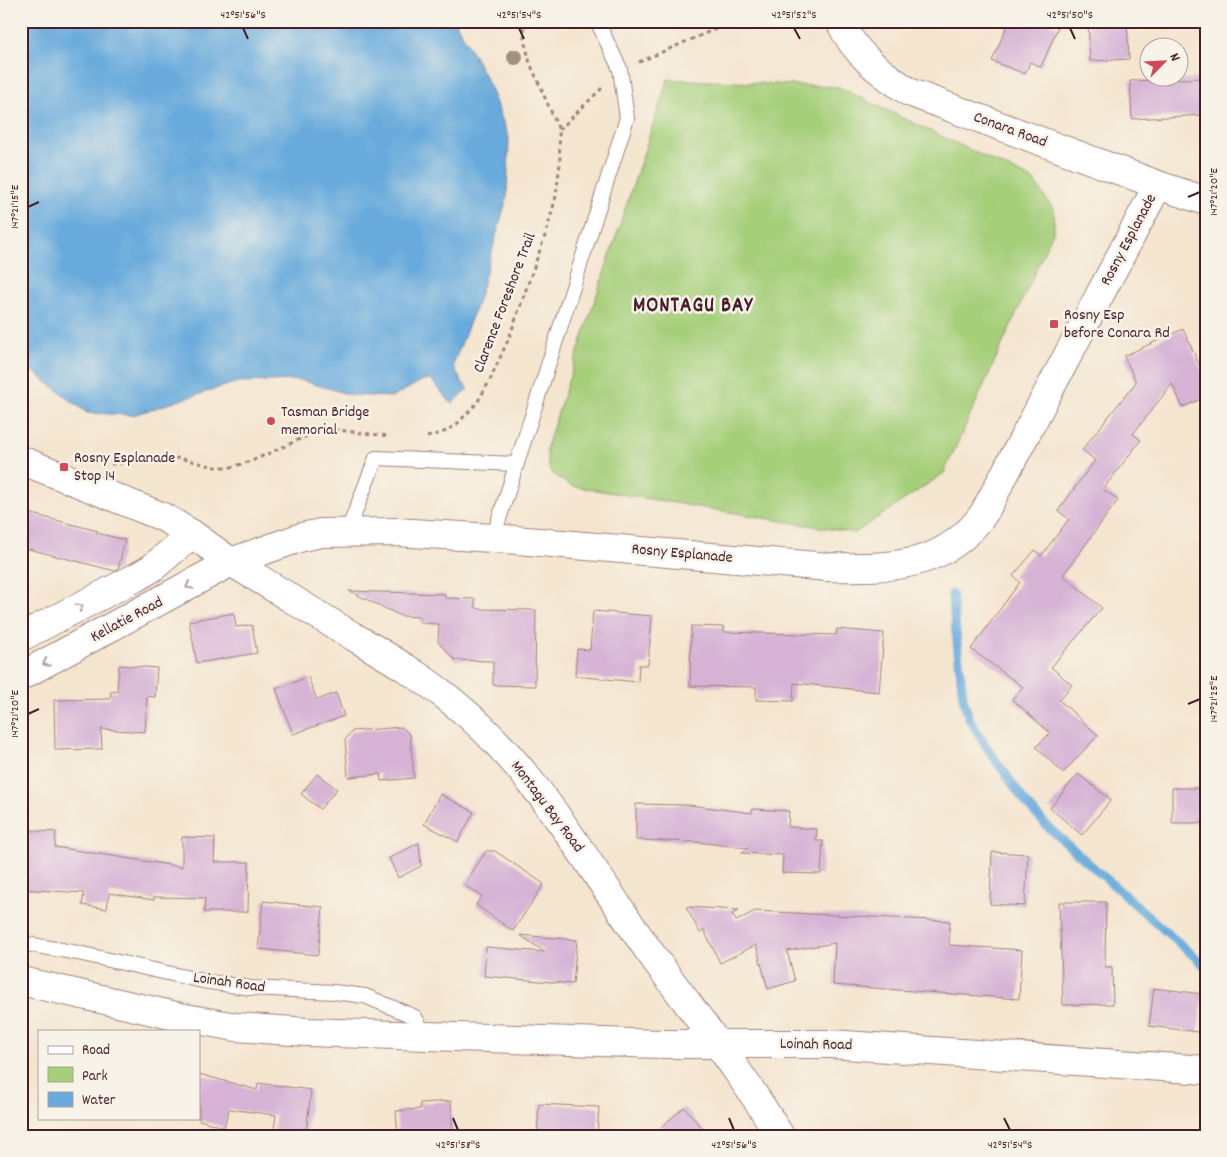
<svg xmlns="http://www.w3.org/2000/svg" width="1227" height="1157" viewBox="0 0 1227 1157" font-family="Dekko,sans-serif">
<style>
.green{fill:#a6cf7a;stroke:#787752}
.water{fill:#68aadc;stroke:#596484}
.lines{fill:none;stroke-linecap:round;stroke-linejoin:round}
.stream{stroke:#68aadc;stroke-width:9}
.building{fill:#d6b3d5}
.service-casing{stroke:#9f827d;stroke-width:16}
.minor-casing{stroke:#9f827d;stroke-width:30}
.path{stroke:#9f827d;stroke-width:3;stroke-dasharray:4 4;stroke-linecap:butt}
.service{stroke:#fff;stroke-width:14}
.minor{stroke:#fff;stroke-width:28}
.tree{fill:#a39080}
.oneway{stroke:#ae9aa0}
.ticks{fill:none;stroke:#4a1f2b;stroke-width:2}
.poi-dot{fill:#d1495b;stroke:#f7f3e8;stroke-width:2}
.labels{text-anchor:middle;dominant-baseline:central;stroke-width:5;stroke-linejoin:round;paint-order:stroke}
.street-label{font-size:16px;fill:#4a1f2b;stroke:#f7f3e8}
.poi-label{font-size:16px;fill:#4a1f2b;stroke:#f7f3e8;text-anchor:start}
.district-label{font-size:21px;font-weight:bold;letter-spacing:1px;fill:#4a1f2b;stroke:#f7f3e8}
.neatline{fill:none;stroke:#4a1f2b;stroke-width:2}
.ticks-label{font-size:12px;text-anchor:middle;fill:#4a1f2b}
</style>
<rect width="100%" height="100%" fill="#f7f3e8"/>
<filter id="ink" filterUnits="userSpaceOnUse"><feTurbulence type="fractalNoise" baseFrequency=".02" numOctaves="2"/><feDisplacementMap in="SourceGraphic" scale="10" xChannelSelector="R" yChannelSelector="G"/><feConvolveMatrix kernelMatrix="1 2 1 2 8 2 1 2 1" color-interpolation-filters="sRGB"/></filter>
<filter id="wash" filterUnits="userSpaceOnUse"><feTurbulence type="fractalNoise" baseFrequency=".0096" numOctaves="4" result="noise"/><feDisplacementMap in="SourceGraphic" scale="20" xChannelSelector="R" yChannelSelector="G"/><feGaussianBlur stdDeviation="1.12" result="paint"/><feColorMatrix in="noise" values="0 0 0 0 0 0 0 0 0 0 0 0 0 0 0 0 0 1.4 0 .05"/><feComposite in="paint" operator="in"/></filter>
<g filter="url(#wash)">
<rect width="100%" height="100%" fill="#f4e5cf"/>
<!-- green -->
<path class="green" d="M668,79L838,87L1033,180L1054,210V230L944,473L855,533L572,486C551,475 546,470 547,446Z"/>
<!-- water -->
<path class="water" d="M21,21H455L488,82L509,138L507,197L478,301L453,365L461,381L468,389L452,404L431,380H423L393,397L351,395L300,380L238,382L133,415L87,413L21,362Z"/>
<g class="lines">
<!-- stream -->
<path class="stream" d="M952,594L963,698L969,718L984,743L1025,802L1050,829L1206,967"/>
</g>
<g id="blocks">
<!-- building -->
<g class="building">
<path d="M1009,21H1043L1058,27L1041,67L1030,62L1025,74L992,61Z"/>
<path d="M1088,21H1127L1129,59L1090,61Z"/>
<path d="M1204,78L1205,115L1132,119L1130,81Z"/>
<path d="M1183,329L1206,380V397L1183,407L1172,384L1133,434L1141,440L1103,489L1118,500L1063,575L1102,608L1051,667L1072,685L1059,700L1098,735L1063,773L1036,747L1050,733L1012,699L1023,687L971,649L1020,582L1013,576L1035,550L1041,556L1069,519L1058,511L1095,460L1082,450L1136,382L1124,356Z"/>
<path d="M21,511L98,531L97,533L125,540L118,569L115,571L21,547Z"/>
<path d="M349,591L445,594V598L475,599V607L479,609L536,610L535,686L493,685V661L455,660L438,642L439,624L420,623V617L401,616Z"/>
<path d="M593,611L652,616L648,665H639L638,682L575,676L577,649L590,650Z"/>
<path d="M234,613L236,627L252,625L257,653L197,663L189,621Z"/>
<path d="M691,626L724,627V632L836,635L837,629L884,633L879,692L794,683L793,701L756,700V687L690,686Z"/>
<path d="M119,665L157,668L155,697L147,696L145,732L101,729L102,749L55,750L54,700L110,699L111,691L117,692Z"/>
<path d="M308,677L317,700L336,693L344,716L293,734L276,689Z"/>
<path d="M402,727L410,735L414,778L381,781L380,774L348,777L345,740L352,731Z"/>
<path d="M317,774L337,789L320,809L301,794Z"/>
<path d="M1078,774L1111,800L1082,835L1050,808Z"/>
<rect x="1172" y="788" width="34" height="35"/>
<path d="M440,794L474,812L458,842L424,824Z"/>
<path d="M636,804L689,805L752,813L753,809L789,811L788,827L817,829L816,841H823L821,874L782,873L783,855L741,853L748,848L697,842L636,840Z"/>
<path d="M21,830L56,832L55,847L182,867V837L215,838L214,862H249L248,912H204L205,898L154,897V900L109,893L107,909L82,905L84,893L21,889Z"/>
<path d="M419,843L421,866L398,878L389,858Z"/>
<path d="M486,851H495L544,884L513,931L476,905L482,896L464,885Z"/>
<path d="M992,852L1028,854L1025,906L990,904Z"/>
<path d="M263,901L323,907L318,955L258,949Z"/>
<path d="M1059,902H1106L1105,967H1112L1113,1004L1063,1005Z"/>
<path d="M686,907L739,910L732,914L736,921L755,911L950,921L949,945L1022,950L1019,999L833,985L835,943L787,951L795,981L768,989L756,945L720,963L704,930L700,933Z"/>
<path d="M520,935L577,940L573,984L484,976L486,947L545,952Z"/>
<path d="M1154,988L1203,994L1198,1032L1149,1026Z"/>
<path d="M199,1074L257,1090L258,1083L311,1090L306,1134L274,1130L276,1115L229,1109L224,1127L199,1120Z"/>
<path d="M451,1101L453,1136H398L396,1111L420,1109V1103Z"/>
<path d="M539,1104L599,1107L597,1136H537Z"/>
<path d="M684,1107L709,1136H651Z"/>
</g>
</g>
</g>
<g filter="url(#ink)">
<use href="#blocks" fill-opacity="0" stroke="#9f827d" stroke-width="1"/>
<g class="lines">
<defs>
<g id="service">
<path d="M347,533L376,458L517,464"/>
<path d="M493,538L627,118L620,69L597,21"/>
<path d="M21,943L78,953L203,981L251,988L334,992L365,996L415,1017L425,1036"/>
</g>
<g id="minor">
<path d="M840,21C854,54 880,72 909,92L1158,185L1206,201"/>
<path d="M21,460L163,517L192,534L231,562L302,537L321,533L396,532L493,538L828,567C891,568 945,569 984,513L1158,185"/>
<path d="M21,637L135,578L152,568L192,534"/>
<path d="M21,676L231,562C273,587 314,613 356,638C390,658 424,678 454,703C536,769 588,866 649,951C693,1012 741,1071 780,1136"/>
<path d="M21,981L180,1017L236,1027L307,1032L660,1044H831L1206,1070"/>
</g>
</defs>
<!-- service casing -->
<use href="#service" class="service-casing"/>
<!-- minor casing -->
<use href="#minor" class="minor-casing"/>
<!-- path -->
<g class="path">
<path d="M639,62L734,21"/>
<path d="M559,130L602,88"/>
<path d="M427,437L444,432L457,424L477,403L489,382L509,338L547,230L556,196L560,163L559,130L530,63L524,39V21"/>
<path d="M111,464L179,458L215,467H232L254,460L316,432L337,430L388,436"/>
</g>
<!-- service -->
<use href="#service" class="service"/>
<!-- minor -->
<use href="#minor" class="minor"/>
</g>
<!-- trees -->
<circle class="tree" cx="515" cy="57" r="8"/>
<!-- one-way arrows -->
<defs><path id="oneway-chevron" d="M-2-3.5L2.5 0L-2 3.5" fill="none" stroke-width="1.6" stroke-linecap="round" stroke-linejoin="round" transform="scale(1.25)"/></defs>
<g class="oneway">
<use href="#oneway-chevron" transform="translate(189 586) rotate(151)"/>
<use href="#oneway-chevron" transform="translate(80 607) rotate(-27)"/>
<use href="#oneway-chevron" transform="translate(46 663) rotate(152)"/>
</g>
</g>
<!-- ticks -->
<path class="ticks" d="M243,28L248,39M519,28L524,39M794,28L800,39M1070,28L1075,39M1188,197L1200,192M28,207L39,202M1188,704L1200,699M28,714L39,709M453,1118L458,1130M729,1118L734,1130M1004,1118L1010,1130"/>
<!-- markers -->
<g class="poi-dot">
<rect x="1049" y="319" width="10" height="10" rx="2.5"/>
<circle cx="271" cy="421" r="5"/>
<rect x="59" y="462" width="10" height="10" rx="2.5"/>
</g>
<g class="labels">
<!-- street labels -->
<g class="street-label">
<text transform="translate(1010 130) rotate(20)">Conara Road</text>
<text transform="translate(1129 240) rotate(-62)">Rosny Esplanade</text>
<text transform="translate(505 303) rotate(-69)">Clarence Foreshore Trail</text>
<text transform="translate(682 554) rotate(5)">Rosny Esplanade</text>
<text transform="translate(127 620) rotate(-28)">Kellatie Road</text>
<text transform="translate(547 807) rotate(53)">Montagu Bay Road</text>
<text transform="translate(229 983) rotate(8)">Loinah Road</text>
<text transform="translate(816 1045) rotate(1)">Loinah Road</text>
</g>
<!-- poi labels -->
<g class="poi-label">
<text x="1064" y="315">Rosny Esp<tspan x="1064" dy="18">before Conara Rd</tspan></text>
<text x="281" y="412">Tasman Bridge<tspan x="281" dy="18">memorial</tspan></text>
<text x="74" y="458">Rosny Esplanade<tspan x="74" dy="18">Stop 14</tspan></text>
</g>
<!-- district labels -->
<g class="district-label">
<text x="693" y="307">MONTAGU BAY</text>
</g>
</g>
<!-- margin -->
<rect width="1227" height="1157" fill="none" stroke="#f7f3e8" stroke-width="55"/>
<!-- legend -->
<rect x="38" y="1030" width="162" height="90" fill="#f7f3e8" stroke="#b29e9c"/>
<rect x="48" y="1046" width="25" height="8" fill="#ffffff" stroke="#b29e9c"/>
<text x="82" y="1054" font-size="15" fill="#4a1f2b">Road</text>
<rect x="48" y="1067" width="25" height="15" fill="#a6cf7a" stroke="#b29e9c"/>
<text x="82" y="1080" font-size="15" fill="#4a1f2b">Park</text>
<rect x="48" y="1092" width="25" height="15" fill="#68aadc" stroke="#b29e9c"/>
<text x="82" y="1104" font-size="15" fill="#4a1f2b">Water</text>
<!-- north arrow -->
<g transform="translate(1164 62) rotate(66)"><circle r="24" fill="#f7f3e8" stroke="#b29e9c"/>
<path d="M0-4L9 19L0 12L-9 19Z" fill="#d1495b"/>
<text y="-8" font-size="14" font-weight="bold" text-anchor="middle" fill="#4a1f2b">N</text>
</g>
<rect x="28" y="28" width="1172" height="1102" class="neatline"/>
<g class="ticks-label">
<text x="243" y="18">42°51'56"S</text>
<text x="519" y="18">42°51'54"S</text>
<text x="794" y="18">42°51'52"S</text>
<text x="1070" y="18">42°51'50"S</text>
<text transform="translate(1213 192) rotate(-90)" y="4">147°21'20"E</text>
<text transform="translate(14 207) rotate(-90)" y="4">147°21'15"E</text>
<text transform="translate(1213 699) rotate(-90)" y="4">147°21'25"E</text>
<text transform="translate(14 714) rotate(-90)" y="4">147°21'20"E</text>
<text x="458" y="1148">42°51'58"S</text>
<text x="734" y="1148">42°51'56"S</text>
<text x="1010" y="1148">42°51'54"S</text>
</g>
</svg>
